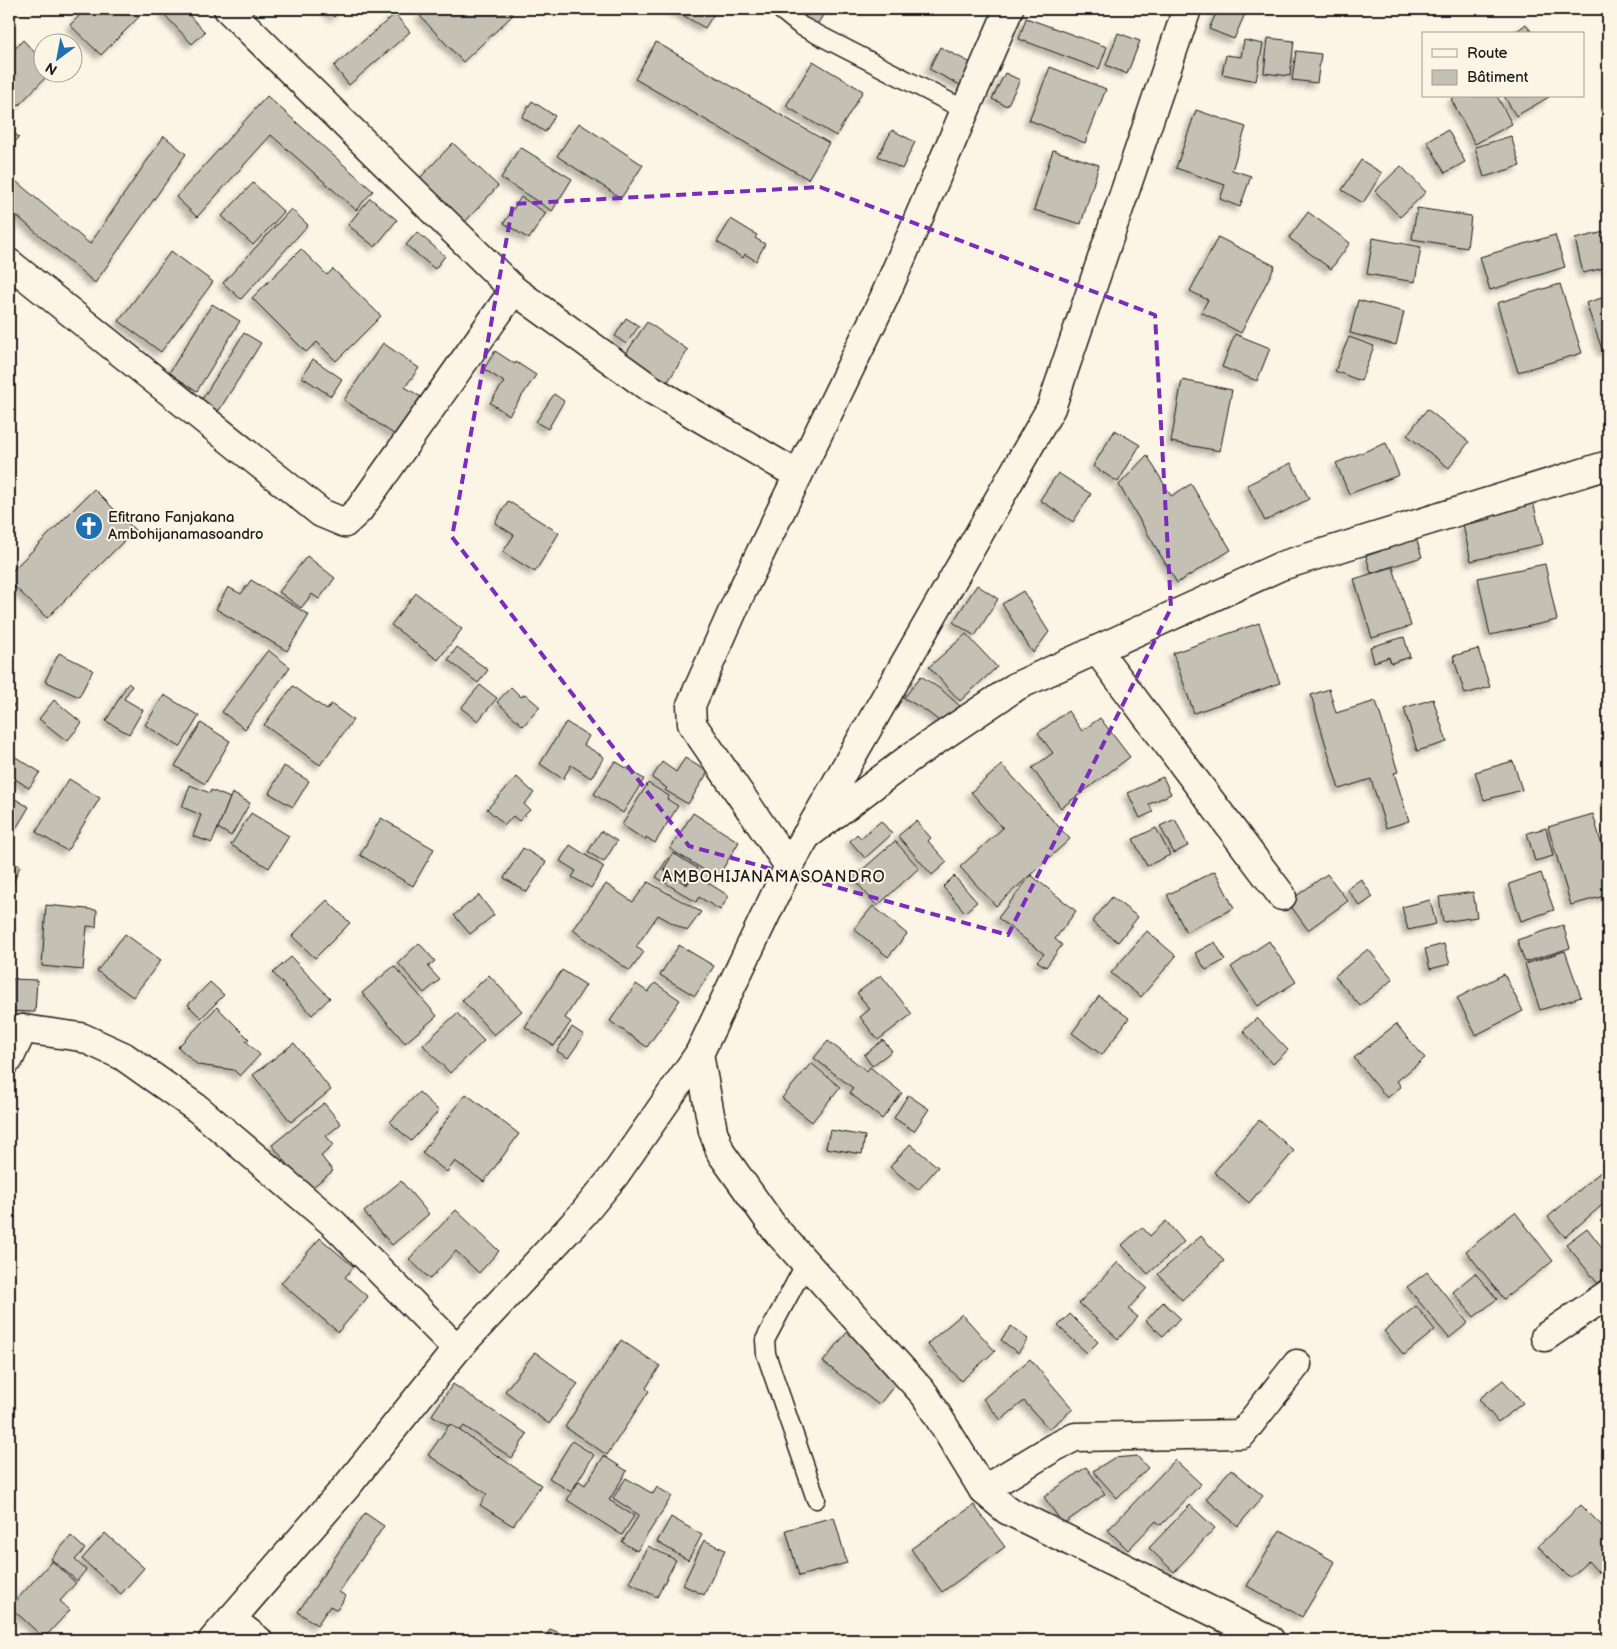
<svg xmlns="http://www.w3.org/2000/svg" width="1617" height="1649" viewBox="0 0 1617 1649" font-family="'Balsamiq Sans',sans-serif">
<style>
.building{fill:#c4c0b3;stroke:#1c1c1c;filter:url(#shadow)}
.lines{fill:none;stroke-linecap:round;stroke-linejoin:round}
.lane-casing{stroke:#1c1c1c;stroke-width:21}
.street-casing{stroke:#1c1c1c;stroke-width:31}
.secondary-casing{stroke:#1c1c1c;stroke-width:31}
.lane{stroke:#fcf5e5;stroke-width:18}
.street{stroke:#fcf5e5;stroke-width:28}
.secondary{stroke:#fcf5e5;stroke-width:28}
.marked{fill:none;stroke:#7b2cbf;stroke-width:4;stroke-dasharray:10 6;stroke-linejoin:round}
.labels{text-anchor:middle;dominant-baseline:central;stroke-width:4;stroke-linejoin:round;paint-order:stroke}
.poi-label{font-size:15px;fill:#1c1c1c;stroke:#fcf5e5;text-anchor:start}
.neighbourhood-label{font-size:16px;letter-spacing:1px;fill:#1c1c1c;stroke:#fcf5e5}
</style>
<defs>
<filter id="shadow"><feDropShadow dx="-4.5" dy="4.5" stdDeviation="2.5" flood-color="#0004"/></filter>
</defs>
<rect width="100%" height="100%" fill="#fcf5e5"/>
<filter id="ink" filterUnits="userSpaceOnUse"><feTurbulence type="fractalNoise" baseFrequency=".02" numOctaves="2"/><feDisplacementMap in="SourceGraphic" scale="10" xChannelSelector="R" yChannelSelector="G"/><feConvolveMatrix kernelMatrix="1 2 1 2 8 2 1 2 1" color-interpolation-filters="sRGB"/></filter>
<g filter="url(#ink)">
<!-- building -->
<g class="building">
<path d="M86,9H130L139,17L101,55L70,25Z"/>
<path d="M168,9H183L205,32L192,44L163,13Z"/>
<path d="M326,9H343L334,17Z"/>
<path d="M428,9H508L513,15L463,62L420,16Z"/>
<path d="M672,9H717L705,28Z"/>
<path d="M809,9H827L814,29L802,21Z"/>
<path d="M1218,9H1247L1234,39L1209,29Z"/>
<path d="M395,14L410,32L349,85L334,66Z"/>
<path d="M1026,18L1107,47L1099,69L1019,39Z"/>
<path d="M1526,24L1533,34H1513Z"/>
<path d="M1118,33L1140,41L1127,74L1106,65Z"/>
<path d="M1268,38L1294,41L1290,76L1264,73Z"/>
<path d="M23,40L42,60V72H51L18,106L9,97V55Z"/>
<path d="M1244,40L1263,44L1256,81L1222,74L1226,55L1241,57Z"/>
<path d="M656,42L829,143L808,179L635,79Z"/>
<path d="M940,47L973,64L962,86L929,69Z"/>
<path d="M1296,51L1321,54L1317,83L1292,80Z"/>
<path d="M813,61L863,91L836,136L786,106Z"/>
<path d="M1050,67L1106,89L1085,143L1029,120Z"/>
<path d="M1005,73L1020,80L1007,106L992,99Z"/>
<path d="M267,96L373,191L356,210L271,135L197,217L176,197Z"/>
<path d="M1457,96H1497L1512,124L1475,144L1451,99Z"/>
<path d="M1504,96H1549V97L1516,116Z"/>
<path d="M532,101L555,116L545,132L522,117Z"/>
<path d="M1196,110L1246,127L1232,170L1251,176L1240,207L1220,199L1225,185L1176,168Z"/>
<path d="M579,123L643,165L621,198L557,156Z"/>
<path d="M9,129L19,137L9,149Z"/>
<path d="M892,130L915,142L902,169L878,156Z"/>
<path d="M1448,130L1465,162L1445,173L1427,141Z"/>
<path d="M164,136L186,154L95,283L9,209V191L17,182L90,244Z"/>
<path d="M1511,136L1520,166L1484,177L1475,147Z"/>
<path d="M453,143L498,186L464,223L418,180Z"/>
<path d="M520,147L572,179L552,211L501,178Z"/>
<path d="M1053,150L1099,165L1081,224L1034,210Z"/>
<path d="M1361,160L1382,173L1363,203L1342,190Z"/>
<path d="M1401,166L1426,192L1400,217L1375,191Z"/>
<path d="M253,183L284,212L253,245L222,216Z"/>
<path d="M521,197L546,213L529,239L504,223Z"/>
<path d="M370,198L397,220L375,247L348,225Z"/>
<path d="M1417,208L1471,216L1467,248L1412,239Z"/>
<path d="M291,209L308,225L241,299L223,283Z"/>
<path d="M1308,212L1350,243L1331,269L1289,238Z"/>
<path d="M731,219L757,235L755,238L765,244L756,261L745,254L743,258L717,242Z"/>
<path d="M1608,231V267L1583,273L1575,239Z"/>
<path d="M417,232L445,256L435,269L406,245Z"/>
<path d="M1555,235L1565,267L1490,290L1480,257Z"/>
<path d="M1218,237L1275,266L1241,333L1201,312L1208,300L1190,291Z"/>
<path d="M1373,238L1421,247L1415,282L1367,274Z"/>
<path d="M301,249L327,275L333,269L381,316L336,361L317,342L306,352L252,298Z"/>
<path d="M171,251L213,282L161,352L119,321Z"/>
<path d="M1560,284L1582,353L1518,372L1497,303Z"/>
<path d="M1608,296V351L1603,352L1586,303Z"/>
<path d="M1358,300L1404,312L1396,345L1350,333Z"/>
<path d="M212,304L240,321L197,391L169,373Z"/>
<path d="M626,318L639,326L626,344L615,336Z"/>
<path d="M647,322L688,350L667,383L625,355Z"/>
<path d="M244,333L261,343L218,412L201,401Z"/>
<path d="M1235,334L1270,348L1257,381L1222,367Z"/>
<path d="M1349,337L1374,346L1361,381L1335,371Z"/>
<path d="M383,343L419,368L405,387L421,397L395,435L344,400Z"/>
<path d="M495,351L515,364L516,362L536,375L509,415L490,403L504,382L484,369Z"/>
<path d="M313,359L342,379L331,396L302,377Z"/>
<path d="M1182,380L1232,390L1220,451L1171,442Z"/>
<path d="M554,394L564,401L548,429L536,422Z"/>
<path d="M1427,409L1469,442L1449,468L1407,435Z"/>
<path d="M1115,430L1140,445L1118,482L1093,466Z"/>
<path d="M1386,443L1399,475L1349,494L1336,463Z"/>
<path d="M1147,455L1171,496L1191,484L1231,550L1177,583L1119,485Z"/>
<path d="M1291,463L1309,499L1265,521L1247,485Z"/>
<path d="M1058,473L1091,494L1073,522L1040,500Z"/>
<path d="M94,489L135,530L47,618L9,581V574Z"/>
<path d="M508,501L559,533L535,572L503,552L514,535L495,523Z"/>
<path d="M1533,501L1543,544L1471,561L1463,525L1491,519L1489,512Z"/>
<path d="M1413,528L1422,557L1371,573L1366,556L1381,551L1377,540Z"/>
<path d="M307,556L335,578L319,599L312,594L301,608L279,592Z"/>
<path d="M1545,564L1557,620L1490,635L1478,578Z"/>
<path d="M1393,567L1411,626L1372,638L1354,579Z"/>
<path d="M251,580L309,615L287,651L216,609L228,587L241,594Z"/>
<path d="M977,585L998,599L975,636L953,622Z"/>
<path d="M1023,591L1049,632L1033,653L1002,604Z"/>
<path d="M416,593L462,629L438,660L391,625Z"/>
<path d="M1259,623L1280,683L1194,713L1173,653Z"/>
<path d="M966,634L997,667L960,701L929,667Z"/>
<path d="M1404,637L1410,657L1391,663L1389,657L1374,662L1370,647Z"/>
<path d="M457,647L488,670L478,683L448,660Z"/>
<path d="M1478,649L1490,687L1465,694L1453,656Z"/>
<path d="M268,650L290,667L245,729L222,712Z"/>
<path d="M59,653L93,670L79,697L45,681Z"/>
<path d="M921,676L943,691L961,707L943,724L925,710L904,698Z"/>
<path d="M128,683L132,686L124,699L143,710L129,734L106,721Z"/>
<path d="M480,685L497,698L478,721L461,708Z"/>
<path d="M293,686L327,710L331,704L353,720L320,765L264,725Z"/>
<path d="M511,687L521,697L525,694L540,707L523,726L497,702Z"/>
<path d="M1329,689L1336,713L1376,701L1398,772L1394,773L1409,821L1386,828L1371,779L1339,789L1311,695Z"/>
<path d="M164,695L199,716L180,747L145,725Z"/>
<path d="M1433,699L1447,742L1417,751L1404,708Z"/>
<path d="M54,700L82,723L67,741L39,719Z"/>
<path d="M9,702L14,705L9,714Z"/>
<path d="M1068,711L1082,731L1100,718L1130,757L1061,808L1032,768L1053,753L1038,733Z"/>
<path d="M566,722L589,736L584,745L604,757L591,778L571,765L563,779L540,764Z"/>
<path d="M201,723L230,741L205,784L175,766Z"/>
<path d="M9,753L40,772L29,788L9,775Z"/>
<path d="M685,758L708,772L688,804L665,790L667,788L652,778L662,762L676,772Z"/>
<path d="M615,761L644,779L623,813L594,794Z"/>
<path d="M1513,761L1522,790L1484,800L1475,772Z"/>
<path d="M1002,765L1070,839L996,906L960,867L1003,828L971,792Z"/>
<path d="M284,766L309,781L293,807L269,793Z"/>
<path d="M517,777L534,793L524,804L530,810L519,821L513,816L505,825L487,809Z"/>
<path d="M1163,777L1171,794L1149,804L1153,812L1140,818L1128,793Z"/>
<path d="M69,779L100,798L67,851L36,832Z"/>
<path d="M648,783L669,796L667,799L678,806L655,843L646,837L645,840L622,825Z"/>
<path d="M190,785L210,793L211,790L230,798L212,843L193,836L201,815L182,807Z"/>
<path d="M232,793L250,803L231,836L218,828Z"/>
<path d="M10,796L29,807L9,840V798Z"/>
<path d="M251,813L289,836L269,868L231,845Z"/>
<path d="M693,813L739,842L717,878L670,849Z"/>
<path d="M1593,814L1608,867V895L1571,905L1548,827Z"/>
<path d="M381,818L434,849L413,886L360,855Z"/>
<path d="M1175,819L1188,846L1174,853L1160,826Z"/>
<path d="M881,821L892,834L865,858L850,841L857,834L861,838Z"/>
<path d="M916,821L931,838L928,841L947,862L932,875L898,836Z"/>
<path d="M1156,828L1170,855L1147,866L1133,839Z"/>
<path d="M1546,828L1553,856L1535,861L1527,833Z"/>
<path d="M601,831L617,841L604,862L588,852Z"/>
<path d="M895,841L919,868L877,906L853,878Z"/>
<path d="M570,845L604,867L591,888L572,877L576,871L560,861Z"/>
<path d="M523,848L546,862L527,892L504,878Z"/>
<path d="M673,853L697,868L687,883L664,868Z"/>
<path d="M668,858L670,859L663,870L687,885L694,874L729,896L720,910L699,897L696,902L656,877Z"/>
<path d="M9,861L20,866L11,888L9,887Z"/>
<path d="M1215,871L1234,908L1186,932L1167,895Z"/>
<path d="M1541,873L1554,910L1521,921L1509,884Z"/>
<path d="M1327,874L1348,901L1308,930L1288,902Z"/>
<path d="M1031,875L1076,911L1055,939L1062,945L1046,967L1037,961L1044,954L998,918Z"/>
<path d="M954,876L977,902L965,912L943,887Z"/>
<path d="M1361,879L1373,897L1360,906L1347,889Z"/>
<path d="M648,882L701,912L687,931L658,915L636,947L644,952L630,971L573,930L606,884L633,902Z"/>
<path d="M1473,892L1477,917L1443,922L1439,897Z"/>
<path d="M479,895L494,915L470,934L454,915Z"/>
<path d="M1112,897L1138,917L1118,942L1092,922Z"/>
<path d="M327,900L350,923L315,958L292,936Z"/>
<path d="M1430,900L1436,924L1408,930L1402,907Z"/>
<path d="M46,905L97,910L96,927L87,926L83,970L42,966Z"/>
<path d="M873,906L907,934L888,957L854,929Z"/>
<path d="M1563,925L1570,948L1525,962L1517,940Z"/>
<path d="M1147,931L1176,956L1141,997L1111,973Z"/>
<path d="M125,934L161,960L133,997L97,971Z"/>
<path d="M1269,941L1296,982L1258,1006L1231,967Z"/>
<path d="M1215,942L1225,960L1206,970L1195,953Z"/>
<path d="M419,943L435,961L428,967L440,980L424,993L398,963Z"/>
<path d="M1444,944L1450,964L1430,969L1425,949Z"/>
<path d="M679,945L714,966L695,996L660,975Z"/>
<path d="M1368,949L1393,979L1360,1006L1335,976Z"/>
<path d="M1565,951L1581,997L1540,1010L1525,964Z"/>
<path d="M291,957L330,998L312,1015L273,973Z"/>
<path d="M394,966L437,1016L405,1043L362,993Z"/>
<path d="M562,970L586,985L565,1018L571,1022L554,1046L525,1027Z"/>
<path d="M1504,974L1523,1011L1476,1035L1457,998Z"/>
<path d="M489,975L522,1011L494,1035L462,1000Z"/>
<path d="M881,975L912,1014L878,1040L860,1017L870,1009L857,993Z"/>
<path d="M10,979L37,980L35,1012L9,1011Z"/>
<path d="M210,982L224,995L201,1018L188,1005Z"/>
<path d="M655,983L680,1000L647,1047L610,1021L636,984L648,992Z"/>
<path d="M1099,996L1129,1018L1102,1055L1072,1033Z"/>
<path d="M217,1007L249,1039L246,1041L260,1055L240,1076L234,1070L198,1065L178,1047Z"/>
<path d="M457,1013L484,1041L450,1073L423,1045Z"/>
<path d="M1257,1018L1288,1050L1273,1064L1243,1031Z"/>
<path d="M1396,1024L1425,1058L1397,1081L1401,1087L1387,1098L1354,1058Z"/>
<path d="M572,1027L584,1035L568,1058L557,1051Z"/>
<path d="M883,1040L892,1051L872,1066L864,1055Z"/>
<path d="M828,1041L867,1071L870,1067L902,1093L882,1119L850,1093L853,1088L814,1058Z"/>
<path d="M294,1043L331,1090L291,1122L253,1075Z"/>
<path d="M811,1063L840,1087L812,1122L782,1098Z"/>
<path d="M419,1092L439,1111L411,1141L390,1122Z"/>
<path d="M466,1094L519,1134L484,1182L455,1161L447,1172L422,1153Z"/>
<path d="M908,1095L929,1109L914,1131L894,1118Z"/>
<path d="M324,1103L341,1124L326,1136L334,1145L321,1156L333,1171L309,1190L272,1145Z"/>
<path d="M1259,1120L1294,1151L1249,1203L1214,1172Z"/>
<path d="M830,1130L865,1136L862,1154L826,1148Z"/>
<path d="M910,1144L938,1167L918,1190L890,1167Z"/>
<path d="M1603,1170L1608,1176V1200L1565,1237L1548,1217Z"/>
<path d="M401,1181L429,1214L392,1245L364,1212Z"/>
<path d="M456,1210L499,1251L479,1273L456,1251L430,1279L409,1259Z"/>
<path d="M1515,1212L1553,1261L1504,1299L1466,1251Z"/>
<path d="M1166,1221L1184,1242L1148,1274L1122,1245L1142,1227L1150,1236Z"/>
<path d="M1587,1228L1608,1255V1277L1599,1285L1566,1244Z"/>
<path d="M1201,1236L1224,1261L1182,1300L1158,1274Z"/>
<path d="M320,1238L354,1267L345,1277L368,1297L338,1332L281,1283Z"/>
<path d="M1118,1262L1147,1288L1128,1309L1138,1317L1118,1339L1079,1303Z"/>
<path d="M1427,1272L1468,1323L1449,1338L1407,1287Z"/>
<path d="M1475,1273L1497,1299L1474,1317L1453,1292Z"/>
<path d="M1163,1302L1180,1318L1163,1336L1146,1321Z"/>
<path d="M1416,1306L1435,1330L1404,1355L1384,1331Z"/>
<path d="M962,1314L995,1351L961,1381L927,1344Z"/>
<path d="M1070,1314L1098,1342L1087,1353L1058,1326Z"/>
<path d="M1011,1326L1028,1339L1018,1353L1001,1340Z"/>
<path d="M848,1331L903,1374L879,1405L823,1362Z"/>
<path d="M621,1340L660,1366L646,1388L649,1391L607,1455L565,1427Z"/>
<path d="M535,1352L578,1384L549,1424L505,1391Z"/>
<path d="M1030,1359L1073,1409L1049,1429L1024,1401L1001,1420L983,1399Z"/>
<path d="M1503,1380L1523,1403L1498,1422L1479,1399Z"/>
<path d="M453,1384L527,1434L512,1458L464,1426L460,1431L450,1424L449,1426L432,1415Z"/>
<path d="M450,1424L541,1485L513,1526L480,1505L487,1494L428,1455Z"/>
<path d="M572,1441L594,1455L571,1492L549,1478Z"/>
<path d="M604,1456L627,1471L609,1500L634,1516L622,1535L567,1500L579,1481L585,1485Z"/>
<path d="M1137,1456L1148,1468L1117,1498L1093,1471L1114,1458Z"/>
<path d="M1175,1460L1201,1484L1161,1525L1156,1521L1128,1550L1108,1530Z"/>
<path d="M1086,1467L1105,1494L1063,1524L1044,1497Z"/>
<path d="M1231,1469L1263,1496L1238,1526L1206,1499Z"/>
<path d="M626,1478L653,1494L657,1487L672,1496L637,1551L622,1542L639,1515L613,1498Z"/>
<path d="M974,1505L1005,1547L942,1592L911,1549Z"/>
<path d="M1190,1505L1215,1528L1174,1572L1149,1548Z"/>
<path d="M1581,1505L1608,1532V1564L1599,1573L1588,1561L1570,1578L1538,1546Z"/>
<path d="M365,1513L384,1526L339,1592L346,1596L337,1610L330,1606L317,1625L298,1612Z"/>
<path d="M671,1517L702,1535L688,1560L657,1542Z"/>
<path d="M834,1517L847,1563L799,1576L786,1530Z"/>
<path d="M1280,1530L1335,1562L1302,1617L1247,1586Z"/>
<path d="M105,1533L144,1568L121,1594L82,1559Z"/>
<path d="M71,1536L85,1549L75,1560L86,1570L77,1581L51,1559Z"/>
<path d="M704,1540L725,1550L704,1595L683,1585Z"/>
<path d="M648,1546L676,1560L657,1597L629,1582Z"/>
<path d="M52,1561L76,1583L60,1601L70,1610L44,1638L10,1607Z"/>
<path d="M550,1629L577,1640H545Z"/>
</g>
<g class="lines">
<defs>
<g id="lane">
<path d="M780,9L801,26L965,110"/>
<path d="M806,1263L765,1340L766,1354L816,1499"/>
</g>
<g id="street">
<path d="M9,263L321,513L345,523L359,510L514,290L228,9"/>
<path d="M514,290L651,389L798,475"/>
<path d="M1097,650L1282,896"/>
<path d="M806,836L911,757L1017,686L1281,566L1608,465"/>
<path d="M789,866L692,724L691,705L739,597L884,298L1009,9"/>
<path d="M9,1033L23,1029L81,1037L123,1056L198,1109L334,1224L457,1349"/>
<path d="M699,1054L713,1131L721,1153L775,1229L925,1395L983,1490L1007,1510L1270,1640"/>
<path d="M9,1059L23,1029"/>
<path d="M1545,1337L1608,1294"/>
<path d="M983,1490L1053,1448L1075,1437L1242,1434L1297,1364"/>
<path d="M231,1619L258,1640"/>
</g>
<path id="secondary" d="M213,1640L347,1486L457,1349L583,1214L615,1175L699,1054L789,866L1051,408L1187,9"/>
</defs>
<!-- lane casing -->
<use href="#lane" class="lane-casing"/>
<!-- street casing -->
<use href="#street" class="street-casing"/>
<!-- secondary casing -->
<use href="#secondary" class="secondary-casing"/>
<!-- lane -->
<use href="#lane" class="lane"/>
<!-- street -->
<use href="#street" class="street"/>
<!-- secondary -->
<use href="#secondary" class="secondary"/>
</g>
</g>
<!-- marked area -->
<path class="marked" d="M820,187L1155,315L1171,608L1008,935L689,846L452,537L513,204Z"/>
<!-- icons -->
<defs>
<symbol id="church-disc" viewBox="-11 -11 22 22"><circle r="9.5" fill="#1f6fb2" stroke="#fcf5e5"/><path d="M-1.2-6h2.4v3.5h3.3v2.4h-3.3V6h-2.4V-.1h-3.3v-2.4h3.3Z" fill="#fff"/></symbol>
</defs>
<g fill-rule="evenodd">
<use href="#church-disc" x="73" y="510" width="32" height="32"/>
</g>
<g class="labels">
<!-- poi labels -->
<g class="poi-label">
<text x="108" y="517">Efitrano Fanjakana<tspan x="108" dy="17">Ambohijanamasoandro</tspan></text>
</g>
<!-- neighbourhood labels -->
<g class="neighbourhood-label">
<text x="774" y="877">AMBOHIJANAMASOANDRO</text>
</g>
</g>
<!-- margin -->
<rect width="1617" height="1649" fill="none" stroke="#fcf5e5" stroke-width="30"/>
<rect x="15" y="15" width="1587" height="1619" fill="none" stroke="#1c1c1c" stroke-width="2" filter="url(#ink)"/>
<!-- legend -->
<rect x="1422" y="32" width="162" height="65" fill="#fcf5e5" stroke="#a29e95"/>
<rect x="1432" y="49" width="25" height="8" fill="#fcf5e5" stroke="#a29e95"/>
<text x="1467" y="58" font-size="15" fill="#1c1c1c">Route</text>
<rect x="1432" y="70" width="25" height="15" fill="#c4c0b3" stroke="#a29e95"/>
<text x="1467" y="82" font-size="15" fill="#1c1c1c">Bâtiment</text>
<!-- north arrow -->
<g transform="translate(58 58) rotate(212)"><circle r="24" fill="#fcf5e5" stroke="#a29e95"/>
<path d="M0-4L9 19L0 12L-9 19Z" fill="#1f6fb2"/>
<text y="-8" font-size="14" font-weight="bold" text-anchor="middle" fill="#1c1c1c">N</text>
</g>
</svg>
